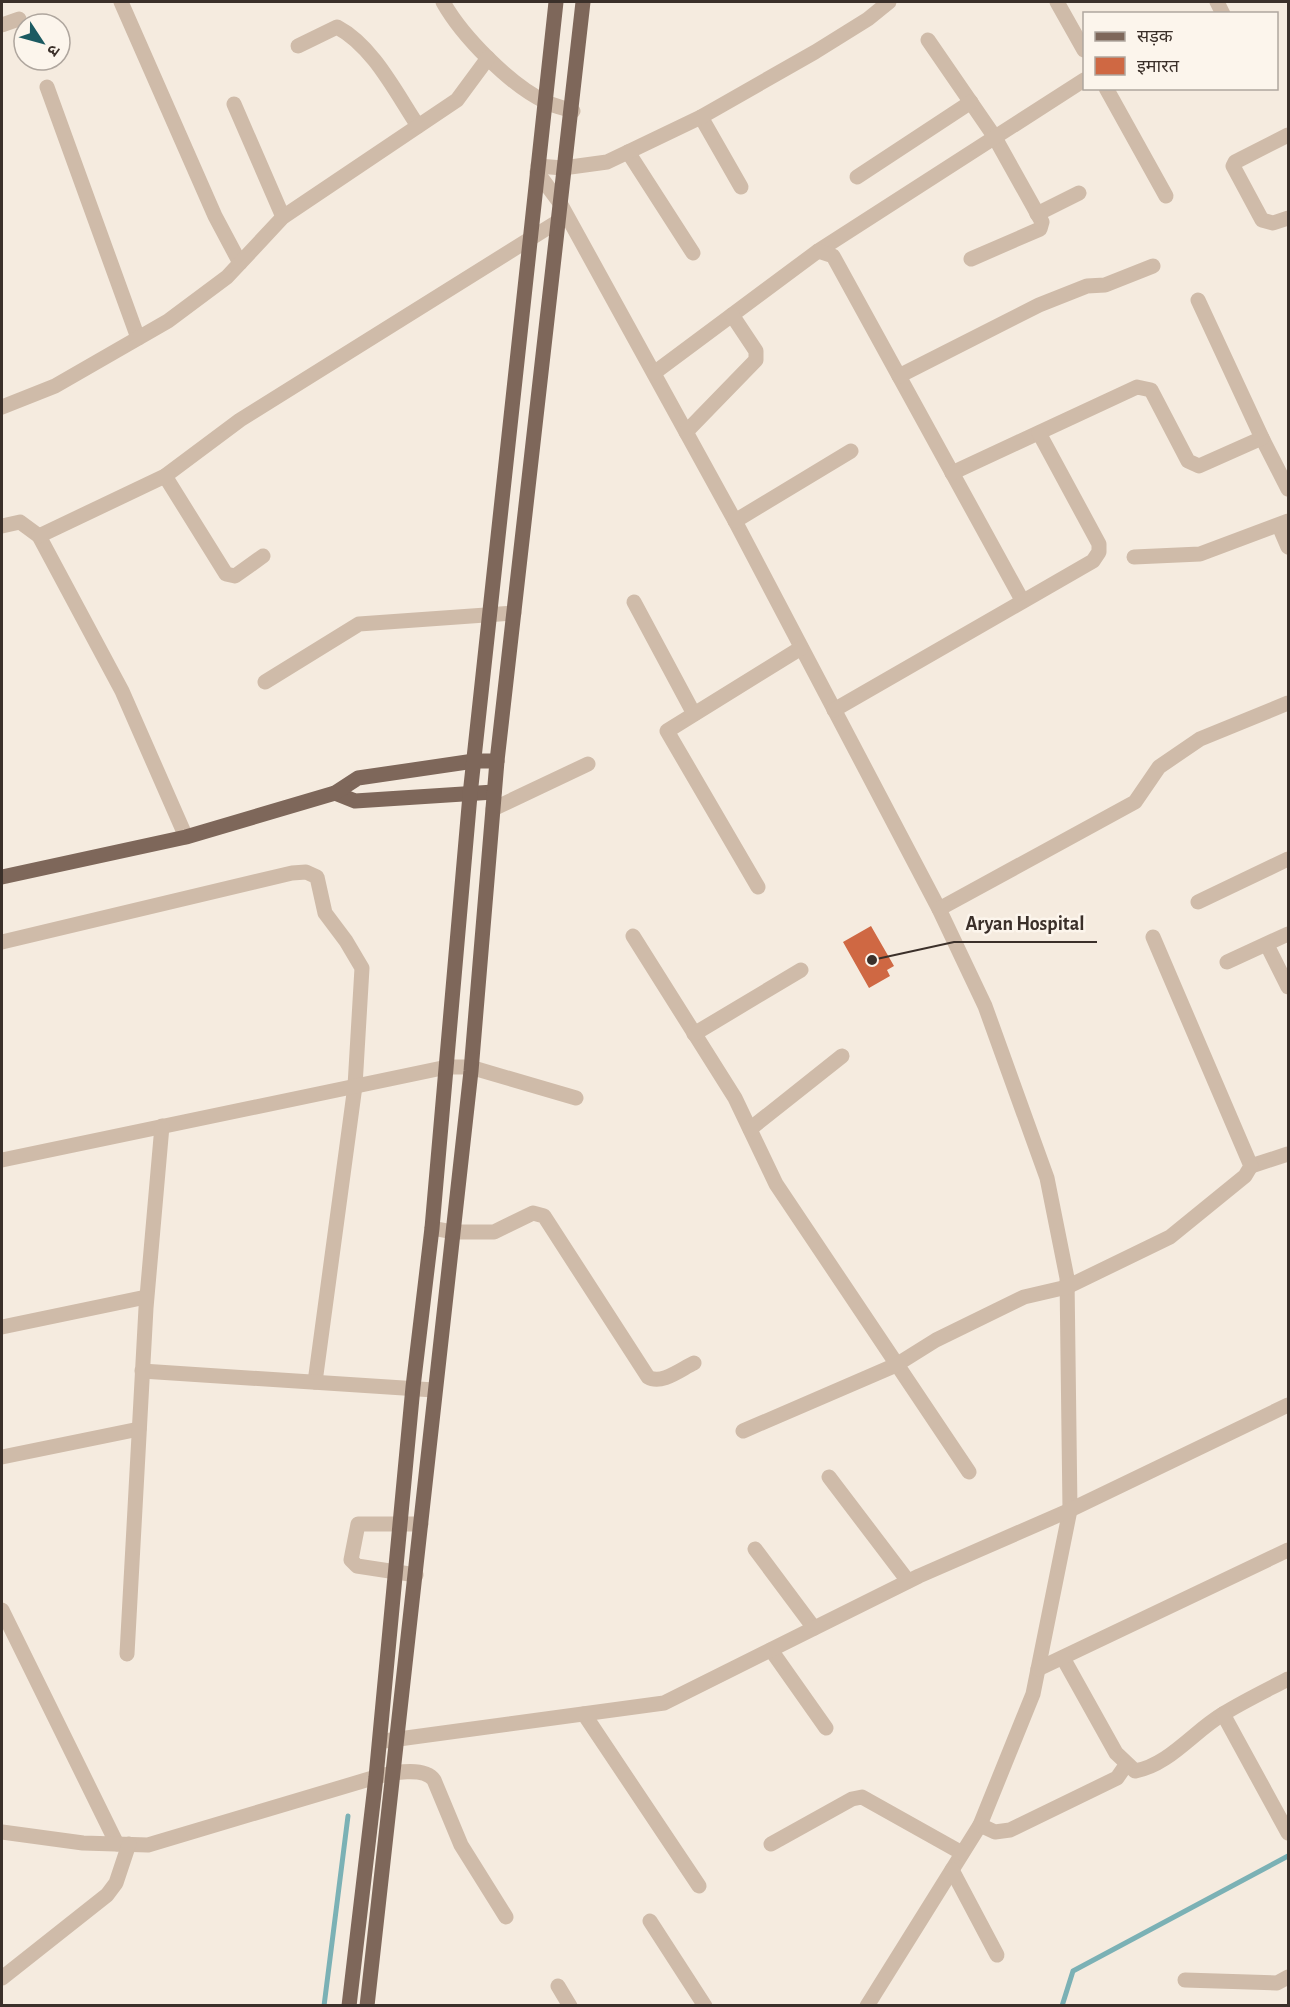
<svg xmlns="http://www.w3.org/2000/svg" width="1290" height="2007" viewBox="0 0 1290 2007" font-family="'Alegreya Sans','Noto Sans Devanagari',sans-serif">
<style>
.lines{fill:none;stroke-linecap:round;stroke-linejoin:round}
.stream{stroke:#7bb1b5;stroke-width:5}
.building{fill:#cf6843}
.minor{stroke:#cfbba9;stroke-width:15}
.major{stroke:#7e675a;stroke-width:15}
.leader{fill:none;stroke:#3b302a;stroke-width:2}
.callout-dot{fill:#3b302a;stroke:#fcf5ec;stroke-width:2}
.callout-label{font-size:20px;text-anchor:middle;font-weight:bold;fill:#3b302a;stroke:#fcf5ec;stroke-width:5;stroke-linejoin:round;paint-order:stroke}
</style>
<rect width="100%" height="100%" fill="#f5ebdf"/>
<g class="lines">
<!-- stream -->
<g class="stream">
<path d="M324,2006L348,1816"/>
<path d="M1062,2006L1073,1971L1288,1856"/>
</g>
</g>
<!-- building -->
<path class="building" d="M871,926L894,966L887,970L890,976L869,988L843,942Z"/>
<g class="lines">
<!-- minor -->
<g class="minor">
<path d="M121,2L215,216L240,263"/>
<path d="M443,2C462,36 510,85 546,102C554,106 564,108 573,111"/>
<path d="M1057,2L1084,50"/>
<path d="M1217,2L1223,14"/>
<path d="M2,25L19,19"/>
<path d="M928,40L994,136L1042,222L1040,229L971,259"/>
<path d="M298,46L337,27C373,46 396,93 418,126"/>
<path d="M47,87L138,338"/>
<path d="M1106,88L1166,196"/>
<path d="M234,104L283,217"/>
<path d="M701,117L741,187"/>
<path d="M1288,135L1235,162L1233,166L1262,220L1273,223L1288,218"/>
<path d="M628,152L693,253"/>
<path d="M538,166L563,168L607,162L628,152L701,117L815,52L868,19L889,2"/>
<path d="M537,172L560,203L735,521L939,909L985,1006L1047,1178L1067,1278L1070,1510L1033,1694L980,1825L867,2006"/>
<path d="M857,177L971,102"/>
<path d="M1037,214L1079,193"/>
<path d="M818,251L1084,80"/>
<path d="M1198,300L1262,438L1288,489"/>
<path d="M654,373L818,251L833,256L1022,600"/>
<path d="M899,376L1039,305L1087,286L1105,285L1153,266"/>
<path d="M2,407L55,386L168,321L227,277L283,217L457,100L488,58"/>
<path d="M686,432L756,360V351L732,315"/>
<path d="M952,473L1137,387L1151,390L1188,461L1199,466L1262,438"/>
<path d="M165,476L226,574L235,576L263,556"/>
<path d="M735,521L851,451"/>
<path d="M2,526L20,522L39,536L122,691L186,837"/>
<path d="M1279,526L1288,547"/>
<path d="M39,536L165,476L240,420L557,222"/>
<path d="M1134,557L1200,554L1288,521"/>
<path d="M634,602L694,714"/>
<path d="M265,682L359,624L514,613"/>
<path d="M834,710L1093,561L1099,552V544L1039,433"/>
<path d="M493,809L588,764"/>
<path d="M758,887L667,731L801,648"/>
<path d="M1198,902L1288,859"/>
<path d="M939,909L1135,802L1159,767L1200,739L1288,703"/>
<path d="M633,936L735,1098L776,1184L969,1472"/>
<path d="M2,942L292,873L306,872L317,877L325,913L346,941L362,968L355,1086L315,1382"/>
<path d="M1267,945L1288,987"/>
<path d="M1227,962L1288,934"/>
<path d="M694,1034L801,970"/>
<path d="M750,1129L842,1056"/>
<path d="M2,1160L447,1067H470L576,1098"/>
<path d="M1251,1166L1288,1154"/>
<path d="M432,1228L453,1232H494L533,1213L544,1216L648,1377C662,1385 681,1369 694,1363"/>
<path d="M2,1327L146,1297"/>
<path d="M142,1371L434,1390"/>
<path d="M743,1431L896,1365L936,1340L1024,1297L1067,1287L1170,1237L1245,1176L1251,1166L1153,937"/>
<path d="M2,1457L139,1429"/>
<path d="M829,1477L908,1581"/>
<path d="M755,1549L814,1628"/>
<path d="M416,1575L357,1566L351,1560L358,1524H421"/>
<path d="M2,1610L117,1844"/>
<path d="M771,1650L826,1728"/>
<path d="M127,1654L146,1308L162,1126"/>
<path d="M1063,1658L1116,1753L1135,1771C1169,1765 1194,1731 1223,1714C1244,1701 1267,1690 1288,1679"/>
<path d="M1038,1669L1288,1550"/>
<path d="M584,1714L699,1886"/>
<path d="M1223,1714L1288,1833"/>
<path d="M384,1741L664,1703L919,1576L1070,1510L1288,1405"/>
<path d="M980,1825L995,1832L1010,1830L1117,1778L1126,1765"/>
<path d="M2,1832L83,1843L148,1845L376,1777C391,1773 424,1766 434,1780L461,1845L506,1917"/>
<path d="M771,1844L852,1799L862,1797L962,1853"/>
<path d="M952,1870L997,1955"/>
<path d="M650,1921L705,2006"/>
<path d="M2,1978L107,1895L116,1883L129,1844"/>
<path d="M1185,1980L1277,1983L1288,1977"/>
<path d="M558,1986L570,2006"/>
</g>
<!-- major -->
<g class="major">
<path d="M335,793L355,801L494,792"/>
<path d="M2,877L186,837L335,793L358,778L474,761H497"/>
<path d="M349,2006L376,1777L413,1387L432,1228L470,795L556,2"/>
<path d="M367,2006L471,1071L497,761L583,2"/>
</g>
</g>
<!-- callouts -->
<path class="leader" d="M872 960L954 942H1097"/>
<circle class="callout-dot" cx="872" cy="960" r="6"/>
<g class="callout-label">
<text x="1025" y="930">Aryan Hospital</text>
</g>
<!-- border -->
<rect width="1290" height="2007" fill="none" stroke="#3b302a" stroke-width="6"/>
<!-- legend -->
<rect x="1083" y="12" width="195" height="78" fill="#fcf5ec" stroke="#afa69e" stroke-width="1.5"/>
<rect x="1095" y="32" width="30" height="9" fill="#7e675a" stroke="#afa69e" stroke-width="1.5"/>
<text x="1137" y="42" font-size="18" fill="#3b302a">सड़क</text>
<rect x="1095" y="57" width="30" height="18" fill="#cf6843" stroke="#afa69e" stroke-width="1.5"/>
<text x="1137" y="72" font-size="18" fill="#3b302a">इमारत</text>
<!-- north arrow -->
<g transform="translate(42 42) rotate(126)"><circle r="28" fill="#fcf5ec" stroke="#afa69e" stroke-width="1.5"/>
<path d="M0-4.5L10 22L0 15L-10 22Z" fill="#1b5a61"/>
<text y="-9" font-size="16" font-weight="bold" text-anchor="middle" fill="#3b302a">उ</text>
</g>
</svg>
